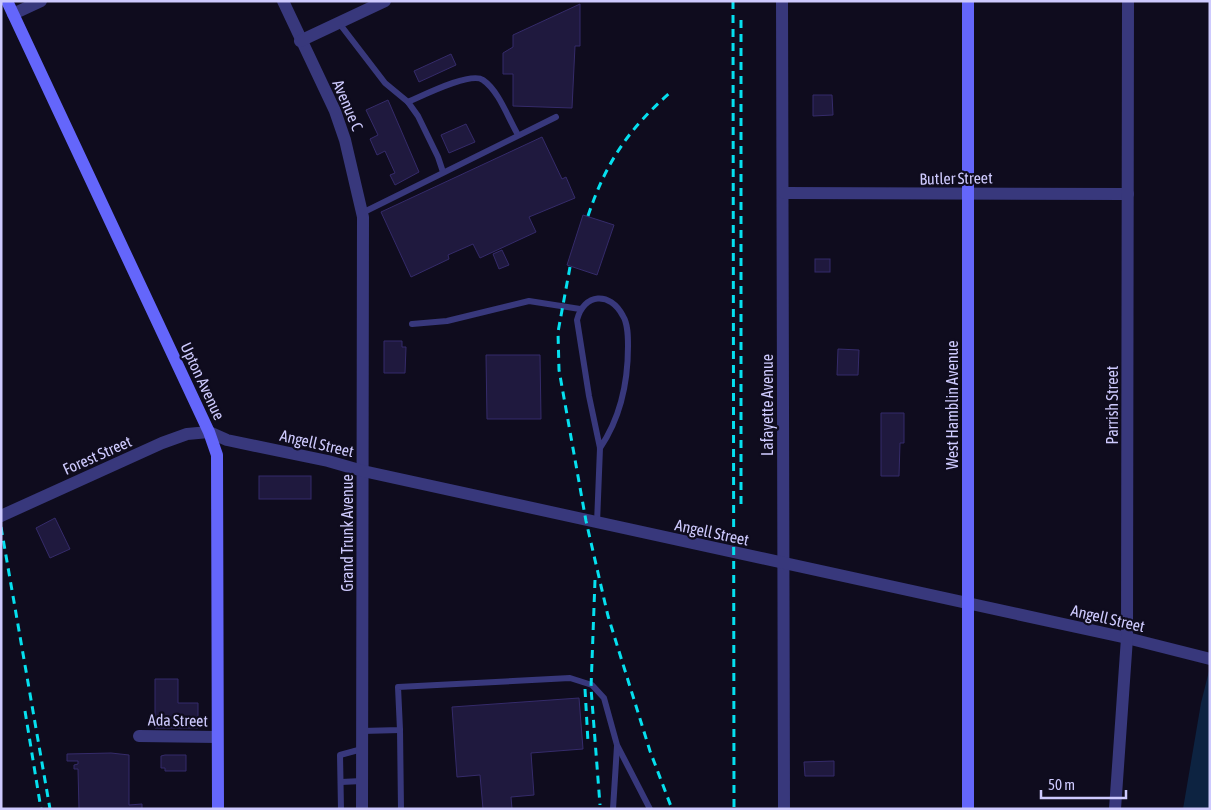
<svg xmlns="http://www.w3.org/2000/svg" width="1211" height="810" viewBox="0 0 1211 810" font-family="'Asap Condensed',sans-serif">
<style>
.water{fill:#0d2341}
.building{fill:#1f193e;stroke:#352b6a}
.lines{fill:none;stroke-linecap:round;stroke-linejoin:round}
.lane{stroke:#38387c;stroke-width:6}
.street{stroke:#38387c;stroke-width:12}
.secondary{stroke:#6466fb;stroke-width:12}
.rail{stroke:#05e0ef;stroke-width:3;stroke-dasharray:8 6;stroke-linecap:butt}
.labels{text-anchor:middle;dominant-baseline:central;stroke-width:4.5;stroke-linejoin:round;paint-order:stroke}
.street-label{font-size:16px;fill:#cecafe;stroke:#0f0c1e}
</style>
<rect width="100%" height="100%" fill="#0f0c1e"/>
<!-- water -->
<path class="water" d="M1210,667V809H1183L1201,703Z"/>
<!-- building -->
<g class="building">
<path d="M580,4V46H575L572,108L513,106V74H503V53L513,47V35Z"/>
<path d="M451,54L456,65L419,82L414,71Z"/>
<path d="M813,95H832L833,115L813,116Z"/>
<path d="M388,100L419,172L395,185L390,175L395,173L385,151L377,155L370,139L378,135L366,110Z"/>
<path d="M466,124L475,142L449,153L441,135Z"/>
<path d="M542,137L562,179L566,177L575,198L529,217L536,232L480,258L473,244L448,255L449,259L411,277L381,212Z"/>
<path d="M583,215L614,225L597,275L567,265Z"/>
<path d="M502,250L509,265L499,269L493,254Z"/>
<rect x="815" y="259" width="15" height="13"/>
<path d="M384,341H402V347H406L405,373H384Z"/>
<path d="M838,349L859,350L858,375H837Z"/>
<path d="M486,355H540L541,419H487Z"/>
<path d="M881,413H904V443H900L899,476H881Z"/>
<rect x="259" y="476" width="52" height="23"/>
<path d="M55,518L70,549L50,558L36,528Z"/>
<path d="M155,679H178V703H198V728H155Z"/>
<path d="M579,698L583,749L531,753L534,795L511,797L512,809H483L480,775L457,777L452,707Z"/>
<path d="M111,753L129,755V805L142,804V809H79L78,769H74V765L78,764V761H67V754Z"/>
<path d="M165,755H186V771H165V768H161V756Z"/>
<path d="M834,761V776H805L804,762Z"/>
</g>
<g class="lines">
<!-- lane -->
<g class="lane">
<path d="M339,23L385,83L408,102L418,116L438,157L443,172"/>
<path d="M408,102C422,96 471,71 483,80C499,91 508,118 518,135"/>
<path d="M362,213L556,117"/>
<path d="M412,324L447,321L529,301L580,309"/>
<path d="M597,523L600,448L589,396L577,320C584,293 610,291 623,316C628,324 628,336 628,346C628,383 621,417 600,448"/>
<path d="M400,730L401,809"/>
<path d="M362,731L400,730L398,687L570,678L592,685L604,698L617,745L650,809"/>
<path d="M341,782L362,781"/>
<path d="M341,809L340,755L362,749"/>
<path d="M613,809L617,746"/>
</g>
<!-- street -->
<g class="street">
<path d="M283,1L335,111L345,140L363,217L362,809"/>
<path d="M782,1L784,809"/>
<path d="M13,14L41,1"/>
<path d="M300,41L385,1"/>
<path d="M784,193L1128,194"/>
<path d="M1,516L162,443L187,434L209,432L227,440L328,461L363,471L1127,638L1210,659"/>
<path d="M139,736L217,737"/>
<path d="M1115,809L1127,638L1128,1"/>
</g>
<!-- secondary -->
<g class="secondary">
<path d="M7,1L209,432L217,455L218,809"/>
<path d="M968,809V1"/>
</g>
<!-- rail -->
<g class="rail">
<path d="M733,1L734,809"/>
<path d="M588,216C606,162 629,128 672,91"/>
<path d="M570,267L558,332L559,370L586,521L608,616L650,751L672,809"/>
<path d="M741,504V16"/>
<path d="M1,527L50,809"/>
<path d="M595,580L591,688L600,805"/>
<path d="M585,689L588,742"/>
<path d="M25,711L41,809"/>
</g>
</g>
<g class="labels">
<!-- street labels -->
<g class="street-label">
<text transform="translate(348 105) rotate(67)">Avenue C</text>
<text transform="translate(956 178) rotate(-1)">Butler Street</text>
<text transform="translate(203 381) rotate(65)">Upton Avenue</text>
<text transform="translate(767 405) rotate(-90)">Lafayette Avenue</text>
<text transform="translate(952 405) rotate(-90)">West Hamblin Avenue</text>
<text transform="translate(1112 405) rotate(-90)">Parrish Street</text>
<text transform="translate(317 443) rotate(13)">Angell Street</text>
<text transform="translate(97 455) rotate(-24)">Forest Street</text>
<text transform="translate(712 532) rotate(12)">Angell Street</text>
<text transform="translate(347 533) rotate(-90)">Grand Trunk Avenue</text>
<text transform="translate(1108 618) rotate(13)">Angell Street</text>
<text transform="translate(178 720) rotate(1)">Ada Street</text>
</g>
</g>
<!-- border -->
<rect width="1211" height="810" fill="none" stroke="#cecafe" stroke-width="5"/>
<!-- scale -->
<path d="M1041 790v8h85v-8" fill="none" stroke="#cecafe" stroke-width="2.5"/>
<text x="1048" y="790" font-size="15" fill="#cecafe" stroke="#0f0c1e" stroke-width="4" paint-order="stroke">50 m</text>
</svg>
